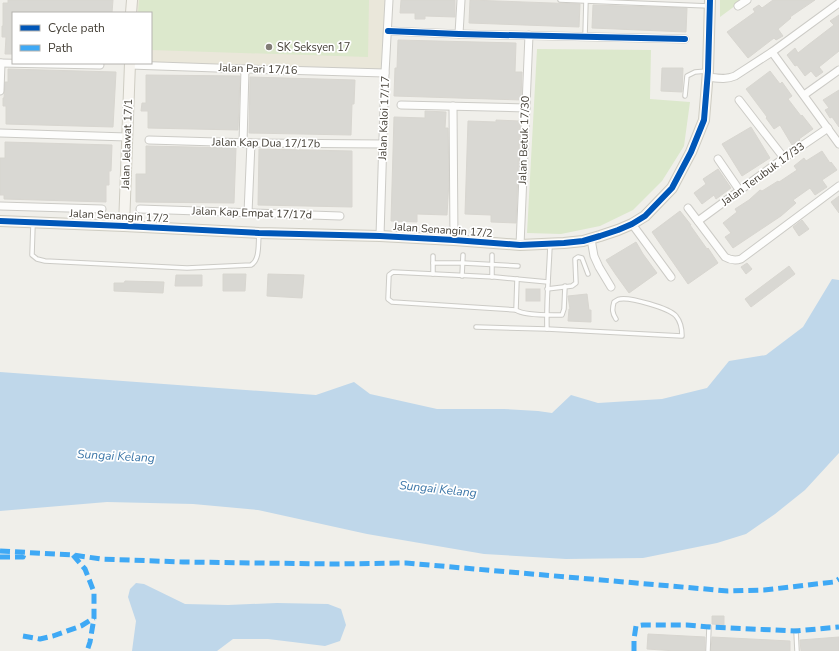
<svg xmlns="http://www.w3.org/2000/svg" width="839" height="651" viewBox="0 0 839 651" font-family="'Nunito Sans',sans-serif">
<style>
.education{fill:#eae7da}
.green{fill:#dce8cc}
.water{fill:#bfd7ea}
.building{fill:#d9d8d3;stroke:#d8d6d0}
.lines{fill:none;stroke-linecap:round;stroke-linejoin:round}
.lane-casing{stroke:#cccbc6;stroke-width:5.5}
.street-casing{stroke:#cccbc6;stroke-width:9}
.secondary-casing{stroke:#ceccc2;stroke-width:12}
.lane{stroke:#fdfdfc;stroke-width:3.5}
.street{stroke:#fdfdfc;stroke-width:7}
.secondary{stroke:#f6f4ef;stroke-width:10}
.quiet{stroke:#3fa9f5;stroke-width:5;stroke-dasharray:10 5;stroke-linecap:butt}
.cycleway-casing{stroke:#fff;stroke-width:8}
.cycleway{stroke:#0057b8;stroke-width:6}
.poi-dot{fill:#817d76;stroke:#fff;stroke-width:1.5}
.labels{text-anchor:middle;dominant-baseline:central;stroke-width:3.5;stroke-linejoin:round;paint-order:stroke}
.poi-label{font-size:11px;fill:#454037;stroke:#fff;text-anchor:start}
.street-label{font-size:11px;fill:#454037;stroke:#fff}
.water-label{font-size:12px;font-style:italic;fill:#3a75a7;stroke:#fff}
</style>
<rect width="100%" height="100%" fill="#f0efea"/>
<!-- education -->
<path class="education" d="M132,0H389L385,73L151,63V13H131Z"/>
<!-- green -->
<g class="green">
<path d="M139,0H369L368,57L151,50V13H138Z"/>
<path d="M720,0H743L720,17Z"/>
<path d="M537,49L651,50L650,99L690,102L684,146L662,181L633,210L600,226L561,234L527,233Z"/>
</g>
<!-- water -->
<g class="water">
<path d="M832,279L839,280V453L805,490L775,514L746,534L717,543L643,558L566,559L484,554L367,534L258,510L193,504L107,502L0,511V372L316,395L354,382L370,394L437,409H504L538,411L552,413L571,395L598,403L662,399L707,388L729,361L766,355L803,327Z"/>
<path d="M136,583L144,584L185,604L228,605L277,603L328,604L341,609L346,625L340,641L325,646L268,639H233L217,651H132L136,621L128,597L130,589Z"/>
</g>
<!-- building -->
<g class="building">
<path d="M8,0H113L112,13H13V54H5L6,37H2V26H3V3H8Z"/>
<path d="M401,0H455V17L425,16V19H415V13H400Z"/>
<path d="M470,0L580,4L579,27L469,23Z"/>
<path d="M773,0H815L790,17L791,18L778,29L783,36L776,40L774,38L748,58L727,32L755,12L753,9L759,5L762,8Z"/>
<path d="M593,5L687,8L686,32L592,28Z"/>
<path d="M839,15V51L819,67L823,72L816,77L811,71L805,76L797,65L795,66L787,55L795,48L798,53L808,45L834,25L830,21Z"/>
<path d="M398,40L516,43L515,72H522L521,100L394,96L395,68H397Z"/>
<path d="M662,68H683L682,92L661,91Z"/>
<path d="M8,69L116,72L113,127L6,124V106H3V98H4L5,82H8Z"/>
<path d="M770,71L780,84L782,82L792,96L788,99L801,116L802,115L813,129L799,139L800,140L792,145L780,125L774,129L766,118L767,117L746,89Z"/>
<path d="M146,75L240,76L238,130L148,128V111H141L142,103H146Z"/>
<path d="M250,77L355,80L354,104H352L351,135L249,133Z"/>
<path d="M839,90V127L832,117L830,118L825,110L829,108L823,100Z"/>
<path d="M425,111L446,112L445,128H448L449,181L447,215L417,214V222L391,221L394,117L425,118Z"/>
<path d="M496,120L520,121L516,223L491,222V215L465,214L468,121L496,122Z"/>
<path d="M751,127L770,158L742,176L722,144Z"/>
<path d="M5,142L112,145L111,171H109V185H106V202L4,199V195H0V158H5Z"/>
<path d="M146,146L236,148L234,203L136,202V174H146Z"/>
<path d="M259,149L352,151V207L258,205Z"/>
<path d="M822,151L830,163L831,162L837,170L822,180L827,187L815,195L810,188L793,200L796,203L781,216L733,248L725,237L731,233L723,223L737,212L735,209L749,200L760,190L762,191L778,181L779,182L797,170L794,166L804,158L806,161Z"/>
<path d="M718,169L731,188L716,199L714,195L702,204L694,193L706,184L703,179Z"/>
<path d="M839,196V213L831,202Z"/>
<path d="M680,211L691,225H690L707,249L708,248L718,263L688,284L652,232Z"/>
<path d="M802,220L809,229L799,236L793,227Z"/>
<path d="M636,242L643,254L657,273L629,293L616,275L606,260Z"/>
<path d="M747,263L752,269L746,274L741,267Z"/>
<path d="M789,266L795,274L751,307L745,299Z"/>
<path d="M223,274H246L245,291H223Z"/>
<path d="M268,274L304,275L302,298L267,296Z"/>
<path d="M176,275H202V286H175Z"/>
<path d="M125,281L164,282L163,293L114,291V283H124Z"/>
<rect x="526" y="289" width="14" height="12"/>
<path d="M587,294L589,310H591V322L568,321L569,309H570L568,296Z"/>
<path d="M712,616H724V625L712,624Z"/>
<path d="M648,634L705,637V651H676L647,649Z"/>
<path d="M712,637L790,641V651H711Z"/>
<path d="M839,637V651H801L800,640Z"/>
</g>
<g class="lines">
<defs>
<g id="lane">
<path d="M560,0L709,6"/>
<path d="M585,37L586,0"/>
<path d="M685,96L687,76L695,72L707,71"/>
<path d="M33,224L32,255L37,259L45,261L187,268L251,265C260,260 258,244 259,234"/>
<path d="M492,255V277"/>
<path d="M433,263H463L518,266"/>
<path d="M433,274V256"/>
<path d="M462,276L463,255"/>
<path d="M517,279L516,310C524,316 551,315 562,315L564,309L565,286"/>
<path d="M547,289L572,286L576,283L575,259L578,257L582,258L588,274"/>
<path d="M516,310L392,302L388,299L389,275L393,272L495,277L548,282"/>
<path d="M476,327L547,329L682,336C682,328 681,322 676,316C669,308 630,297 620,299C618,299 616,301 614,302C612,309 612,313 616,319"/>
<path d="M547,329C546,301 549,273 550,245"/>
<path d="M796,631L797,651"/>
<path d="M708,651L709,627"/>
</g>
<g id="street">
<path d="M738,6L747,0"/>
<path d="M388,31L459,34L685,39"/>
<path d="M459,34L461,0"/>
<path d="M772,52L839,144"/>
<path d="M0,63L100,65"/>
<path d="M130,65L245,69L385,73"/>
<path d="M707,77C717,78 726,80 735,76L772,52L839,3"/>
<path d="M0,91L1,63"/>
<path d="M804,95L839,70"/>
<path d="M739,100L784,158"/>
<path d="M401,105L526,108"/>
<path d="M453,106L454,240"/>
<path d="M0,133L127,137"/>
<path d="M149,140L251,143L383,144"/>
<path d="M243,143L245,69"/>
<path d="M718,159L740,191"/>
<path d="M0,206L102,209"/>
<path d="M688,208L725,257C730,260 735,261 741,259L839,186"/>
<path d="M140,209L340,216"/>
<path d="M248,213L251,143"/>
<path d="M698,221L784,158L828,128"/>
<path d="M632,224L671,277"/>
<path d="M380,236L385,73L389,0"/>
<path d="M591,239L594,256L599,267L611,287"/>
<path d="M520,245L529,35"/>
</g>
<g id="secondary">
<path d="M131,13L132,0"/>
<path d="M0,221L124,226L259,233L380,236L454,240L520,245L564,243L583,241L600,236L618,230L632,224L645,216L672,188L691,152L704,120L708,71L710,0"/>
<path d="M124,226L130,63"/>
</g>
</defs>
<!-- lane casing -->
<use href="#lane" class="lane-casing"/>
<!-- street casing -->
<use href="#street" class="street-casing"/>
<!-- secondary casing -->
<use href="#secondary" class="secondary-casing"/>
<!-- lane -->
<use href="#lane" class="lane"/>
<!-- street -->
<use href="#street" class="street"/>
<!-- secondary -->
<use href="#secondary" class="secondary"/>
<!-- quiet -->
<g class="quiet">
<path d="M0,551L73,555L101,559L183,562L334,564L406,563L728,591L764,590L834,582L839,579"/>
<path d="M73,555L85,569L94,592V618L90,642L87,651"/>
<path d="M0,557H23L25,552"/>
<path d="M23,636L40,639L53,636L81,626L94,618"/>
<path d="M634,651V639L636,626L643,625H687L709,627L796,631L839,627"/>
</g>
<defs>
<g id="cycleway">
<path d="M388,31L459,34L685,39"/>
<path d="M0,221L124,226L259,233L380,236L454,240L520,245L564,243L583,241L600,236L618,230L632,224L645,216L672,188L691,152L704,120L708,71L710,0"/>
</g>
</defs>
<!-- cycleway casing -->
<use href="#cycleway" class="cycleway-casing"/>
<!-- cycleway -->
<use href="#cycleway" class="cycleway"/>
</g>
<!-- markers -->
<circle class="poi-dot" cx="269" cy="47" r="4"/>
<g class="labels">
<!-- poi labels -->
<g class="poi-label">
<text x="277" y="47">SK Seksyen 17</text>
</g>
<!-- street labels -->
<g class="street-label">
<text transform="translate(258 69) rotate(2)">Jalan Pari 17/16</text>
<text transform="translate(384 118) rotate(-88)">Jalan Kaloi 17/17</text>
<text transform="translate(524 140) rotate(-88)">Jalan Betuk 17/30</text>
<text transform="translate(266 143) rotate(1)">Jalan Kap Dua 17/17b</text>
<text transform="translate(127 144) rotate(-88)">Jalan Jelawat 17/1</text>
<text transform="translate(763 174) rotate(-36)">Jalan Terubuk 17/33</text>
<text transform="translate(252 213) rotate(2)">Jalan Kap Empat 17/17d</text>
<text transform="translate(119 216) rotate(3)">Jalan Senangin 17/2</text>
<text transform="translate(443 230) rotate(4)">Jalan Senangin 17/2</text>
</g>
<!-- water labels -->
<g class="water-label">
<text transform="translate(116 456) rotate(3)">Sungai Kelang</text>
<text transform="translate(438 489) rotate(6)">Sungai Kelang</text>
</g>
</g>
<!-- legend -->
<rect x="12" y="12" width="140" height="52" fill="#ffffff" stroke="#b5b3af"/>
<rect x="20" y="25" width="20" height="6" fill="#0057b8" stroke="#b5b3af"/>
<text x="48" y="32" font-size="12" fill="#454037">Cycle path</text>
<rect x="20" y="45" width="20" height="6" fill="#3fa9f5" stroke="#b5b3af"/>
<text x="48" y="52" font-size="12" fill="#454037">Path</text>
</svg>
